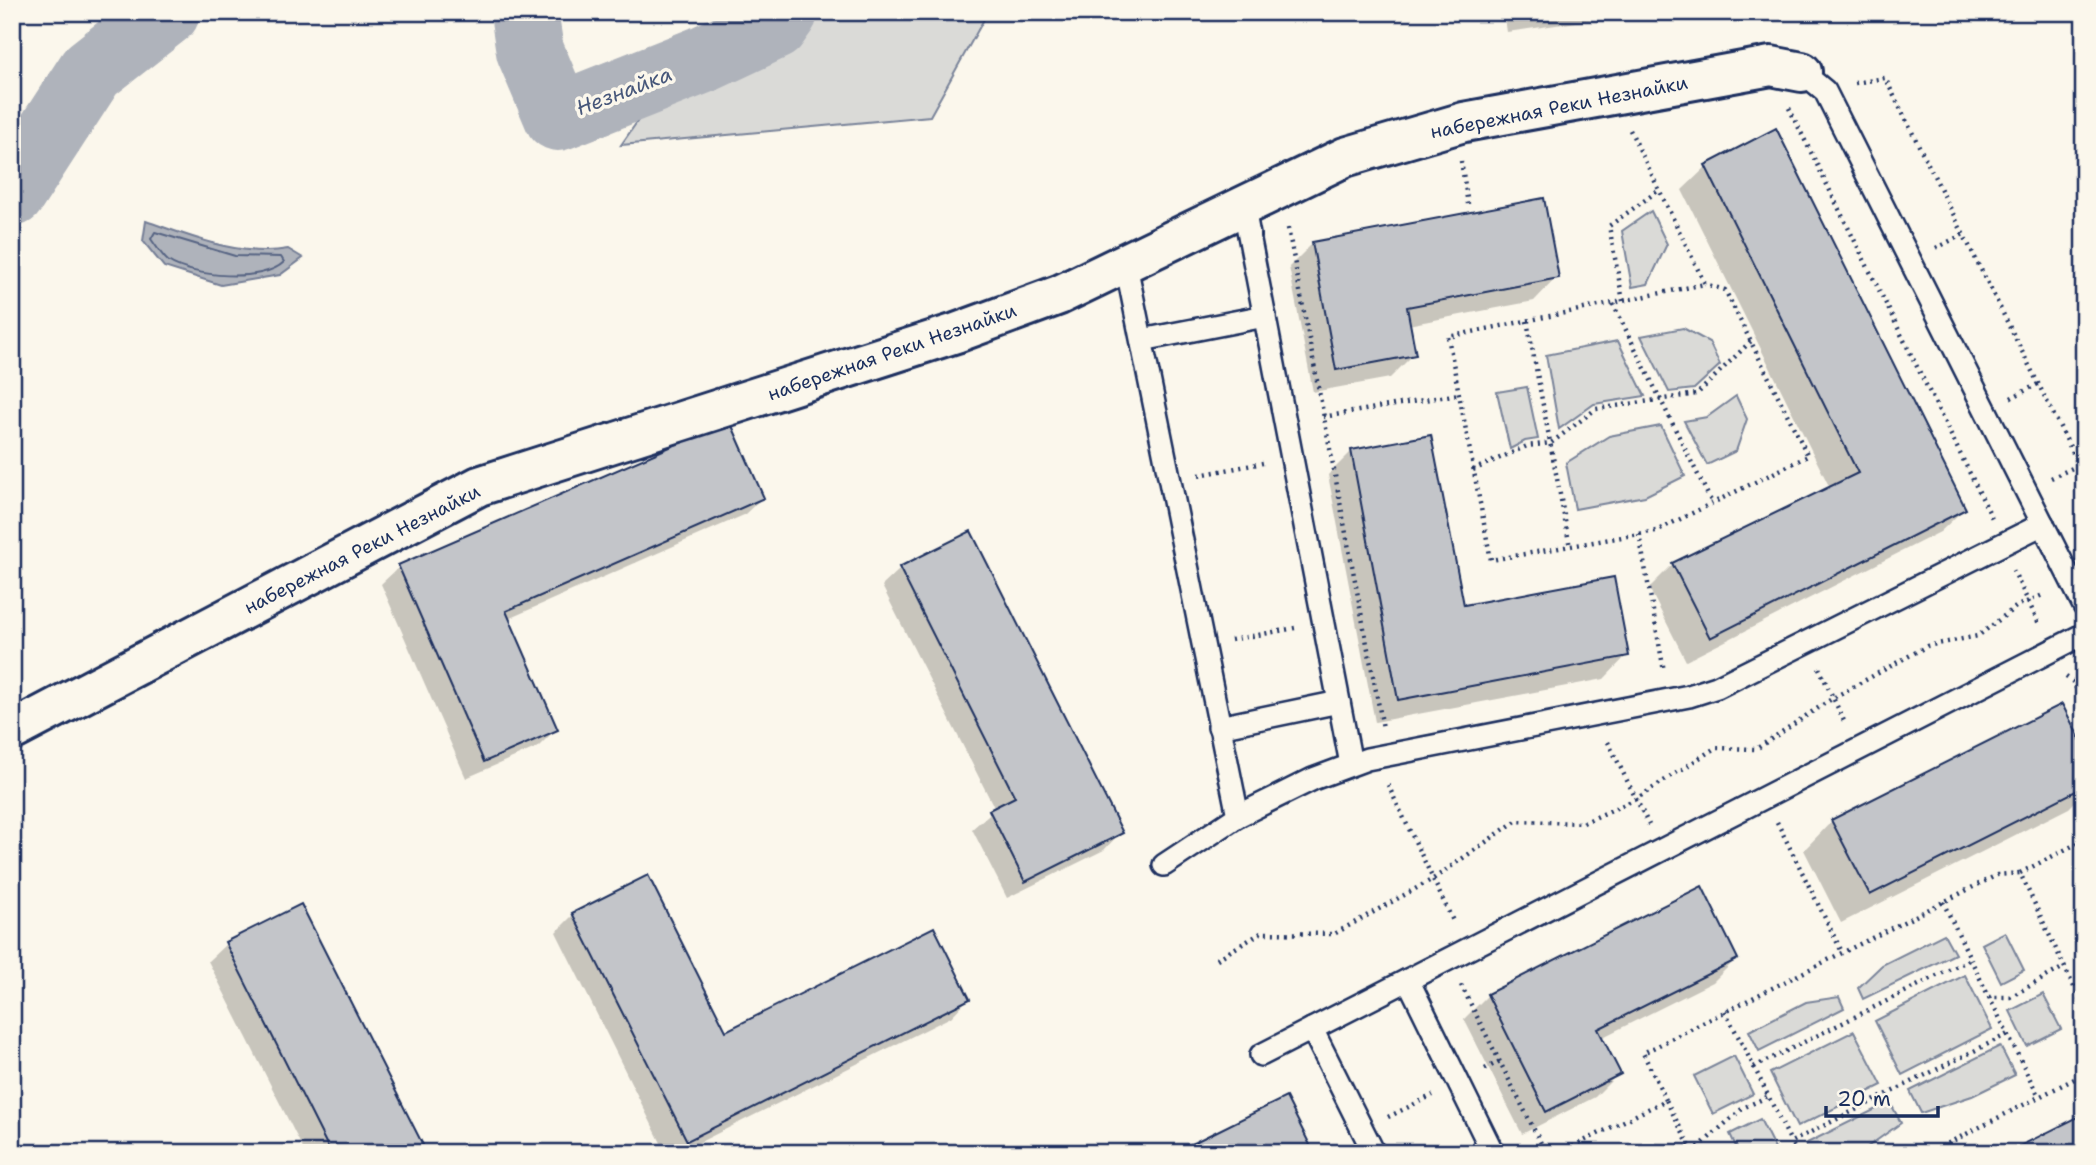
<svg xmlns="http://www.w3.org/2000/svg" width="2096" height="1165" viewBox="0 0 2096 1165" font-family="'Shantell Sans',sans-serif">
<style>
.green{fill:#dadad7;stroke:#7a849a;stroke-width:2}
.water{fill:#afb3bb;stroke:#747e96;stroke-width:2}
.shadow{fill:#0003}
.lines{fill:none;stroke-linecap:round;stroke-linejoin:round}
.shore{stroke:#566483;stroke-width:2}
.river{stroke:#afb3bb;stroke-width:68}
.building{fill:#c3c5c9;stroke:#1b2f5e;stroke-width:2}
.service-casing{stroke:#1b2f5e;stroke-width:26}
.minor-casing{stroke:#1b2f5e;stroke-width:44}
.path{stroke:#1b2f5e;stroke-width:4.5;stroke-dasharray:2 5;stroke-linecap:butt}
.service{stroke:#fbf7ec;stroke-width:21}
.minor{stroke:#fbf7ec;stroke-width:38}
.labels{text-anchor:middle;dominant-baseline:central;stroke-width:7;stroke-linejoin:round;paint-order:stroke}
.street-label{font-size:19px;fill:#1b2f5e;stroke:#fbf7ec}
.water-label{font-size:21px;font-style:italic;fill:#47577a;stroke:#fbf7ec}
</style>
<rect width="100%" height="100%" fill="#fbf7ec"/>
<filter id="ink" filterUnits="userSpaceOnUse"><feTurbulence type="fractalNoise" baseFrequency=".0143" numOctaves="2"/><feDisplacementMap in="SourceGraphic" scale="14" xChannelSelector="R" yChannelSelector="G"/><feConvolveMatrix kernelMatrix="1 2 1 2 8 2 1 2 1" color-interpolation-filters="sRGB"/></filter>
<g filter="url(#ink)">
<!-- green -->
<g class="green">
<path d="M725,12H988L930,116L621,145L703,27Z"/>
<path d="M1651,211L1667,244L1648,284L1632,287L1622,231Z"/>
<path d="M1683,328L1709,342L1720,365L1694,389L1669,392L1641,336Z"/>
<path d="M1618,341L1645,396L1594,404L1559,429L1546,355Z"/>
<path d="M1527,387L1538,439L1525,441L1510,449L1497,392Z"/>
<path d="M1736,396L1747,419L1736,451L1707,465L1684,421L1707,417Z"/>
<path d="M1661,426L1685,476L1645,496L1575,509L1566,463L1609,436Z"/>
<path d="M2005,932L2024,970L2001,982L1982,944Z"/>
<path d="M1944,934L1955,954L1863,999L1858,988L1882,965Z"/>
<path d="M1965,975L1992,1029L1902,1075L1875,1021Z"/>
<path d="M2043,994L2061,1029L2027,1046L2010,1011Z"/>
<path d="M1839,997L1844,1008L1759,1051L1749,1031L1806,1002Z"/>
<path d="M1854,1031L1882,1085L1797,1127L1770,1073Z"/>
<path d="M2000,1046L2015,1075L1972,1096L1921,1113L1910,1091Z"/>
<path d="M1734,1056L1753,1094L1713,1114L1694,1076Z"/>
<path d="M1890,1102L1901,1123L1859,1153H1809L1805,1144Z"/>
<path d="M1760,1119L1777,1153H1739L1730,1134Z"/>
</g>
<!-- water -->
<path class="water" d="M146,221C190,236 241,258 288,249L303,258L280,275L221,285L164,267L143,241Z"/>
<!-- shadow -->
<g class="shadow">
<path d="M1504,12H1647L1507,32Z"/>
<path d="M1776,131L1964,509L1940,532L1686,661L1649,588L1673,564L1830,488L1682,190L1706,167Z"/>
<path d="M1312,244L1557,277L1534,301L1408,325L1414,354L1390,378L1313,392L1289,267Z"/>
<path d="M729,424L762,498L744,515L508,619L556,729L538,747L466,778L381,584L399,567Z"/>
<path d="M1351,452L1463,607L1627,655L1604,679L1375,722L1328,475Z"/>
<path d="M900,569L1121,832L1104,850L1007,898L972,829L995,809L882,586Z"/>
<path d="M2084,751V793L2069,808L1841,923L1804,850L1832,821Z"/>
<path d="M573,915L726,1034L968,999L951,1017L678,1153H666L556,932Z"/>
<path d="M226,944L425,1153H305L208,961Z"/>
<path d="M1736,959L1713,982L1601,1038L1618,1074L1595,1097L1522,1134L1464,1019L1488,995Z"/>
<path d="M2084,969V996L2075,978Z"/>
</g>
<g class="lines">
<!-- shore -->
<path class="shore" d="M155,232L235,256L281,257L284,262C263,283 192,277 168,261C162,256 156,246 151,239Z"/>
<!-- river -->
<g class="river">
<path d="M524,12L530,51L558,117L704,59L774,26L784,12"/>
<path d="M12,193L91,71L166,12"/>
</g>
</g>
<!-- building -->
<g class="building">
<path d="M1776,128L1966,509L1710,638L1672,563L1858,473L1705,165Z"/>
<path d="M1544,198L1559,278L1407,307L1416,355L1336,370L1312,242Z"/>
<path d="M730,421L764,498L506,611L558,730L484,762L398,565Z"/>
<path d="M1431,435L1464,605L1614,577L1629,656L1398,700L1351,450Z"/>
<path d="M971,531L1123,833L1025,882L989,810L1015,797L899,567Z"/>
<path d="M2062,704L2084,747V787L1870,895L1831,820Z"/>
<path d="M648,875L726,1031L934,927L970,999L687,1141L572,913Z"/>
<path d="M1702,886L1738,959L1598,1029L1621,1074L1546,1112L1487,994Z"/>
<path d="M301,904L427,1153H331L225,942Z"/>
<path d="M1286,1097L1314,1153H1173Z"/>
<path d="M2084,1114V1153H2006Z"/>
</g>
<g class="lines">
<defs>
<g id="service">
<path d="M1802,72L1825,91L2084,606"/>
<path d="M1243,204L1351,764"/>
<path d="M1125,260L1238,816"/>
<path d="M1142,340L1265,316"/>
<path d="M1219,727L1339,702"/>
<path d="M1164,865L1238,816L1313,779L1367,759L1689,696L1717,687L2043,524"/>
<path d="M1408,980L1493,1153"/>
<path d="M1312,1029L1374,1153"/>
<path d="M1261,1055L2084,634"/>
</g>
<path id="minor" d="M12,731L479,486L956,333L1059,295L1345,157L1464,122L1771,66L1802,72"/>
</defs>
<!-- service casing -->
<use href="#service" class="service-casing"/>
<!-- minor casing -->
<use href="#minor" class="minor-casing"/>
<!-- path -->
<g class="path">
<path d="M1855,83L1885,78L2084,475"/>
<path d="M1789,108L1992,518"/>
<path d="M1630,130L1705,284L1448,337L1491,560L1656,531L1808,456L1725,290L1705,284"/>
<path d="M1461,161L1468,204"/>
<path d="M1288,228L1383,728"/>
<path d="M1936,248L1964,234"/>
<path d="M1623,301L1609,226L1659,190"/>
<path d="M1613,304L1712,503"/>
<path d="M1527,321L1570,547"/>
<path d="M2011,398L2038,384"/>
<path d="M1323,417L1459,394"/>
<path d="M1473,470L1527,446L1551,443L1596,409L1697,394L1751,341"/>
<path d="M1199,475L1263,463"/>
<path d="M2051,478L2079,465"/>
<path d="M1639,534L1664,671"/>
<path d="M2013,570L2040,626"/>
<path d="M1231,640L1295,628"/>
<path d="M1819,668L1845,723"/>
<path d="M2066,677L2073,682L2084,704"/>
<path d="M1608,742L1649,825"/>
<path d="M1388,785L1454,923"/>
<path d="M1777,822L1842,952"/>
<path d="M2084,840L2020,873L2084,1008"/>
<path d="M1943,902L1989,997H2010L2064,967"/>
<path d="M1217,959L1261,933L1334,934L1433,879L1516,821L1583,823L1636,799L1715,748L1756,749L1833,698L1927,646L1978,636L2017,606L2045,594"/>
<path d="M1461,985L1546,1153"/>
<path d="M1989,997L2039,1097"/>
<path d="M1725,1011L1754,1067L1971,959"/>
<path d="M1754,1067L1791,1142"/>
<path d="M1485,1069L1500,1061"/>
<path d="M1666,1100L1643,1053L1997,875L2020,873"/>
<path d="M1388,1117L1433,1095"/>
<path d="M1693,1152L1743,1108L1769,1096"/>
<path d="M1560,1153L1666,1100L1693,1153"/>
<path d="M1797,1153L1791,1142L2008,1034"/>
<path d="M1929,1153L2084,1074"/>
</g>
<!-- service -->
<use href="#service" class="service"/>
<!-- minor -->
<use href="#minor" class="minor"/>
</g>
</g>
<g class="labels">
<!-- street labels -->
<g class="street-label">
<text transform="translate(1559 107) rotate(-11)">набережная Реки Незнайки</text>
<text transform="translate(892 352) rotate(-19)">набережная Реки Незнайки</text>
<text transform="translate(362 549) rotate(-27)">набережная Реки Незнайки</text>
</g>
<!-- water labels -->
<g class="water-label">
<text transform="translate(624 91) rotate(-21)">Незнайка</text>
</g>
</g>
<!-- margin -->
<rect width="2096" height="1165" fill="none" stroke="#fbf7ec" stroke-width="42"/>
<rect x="21" y="21" width="2054" height="1123" fill="none" stroke="#1b2f5e" stroke-width="2.5" filter="url(#ink)"/>
<!-- scale -->
<path d="M1826 1106v10h112v-10" fill="none" stroke="#1b2f5e" stroke-width="3.5"/>
<text x="1837" y="1106" font-size="21" fill="#1b2f5e" stroke="#fbf7ec" stroke-width="5" paint-order="stroke">20 m</text>
</svg>
